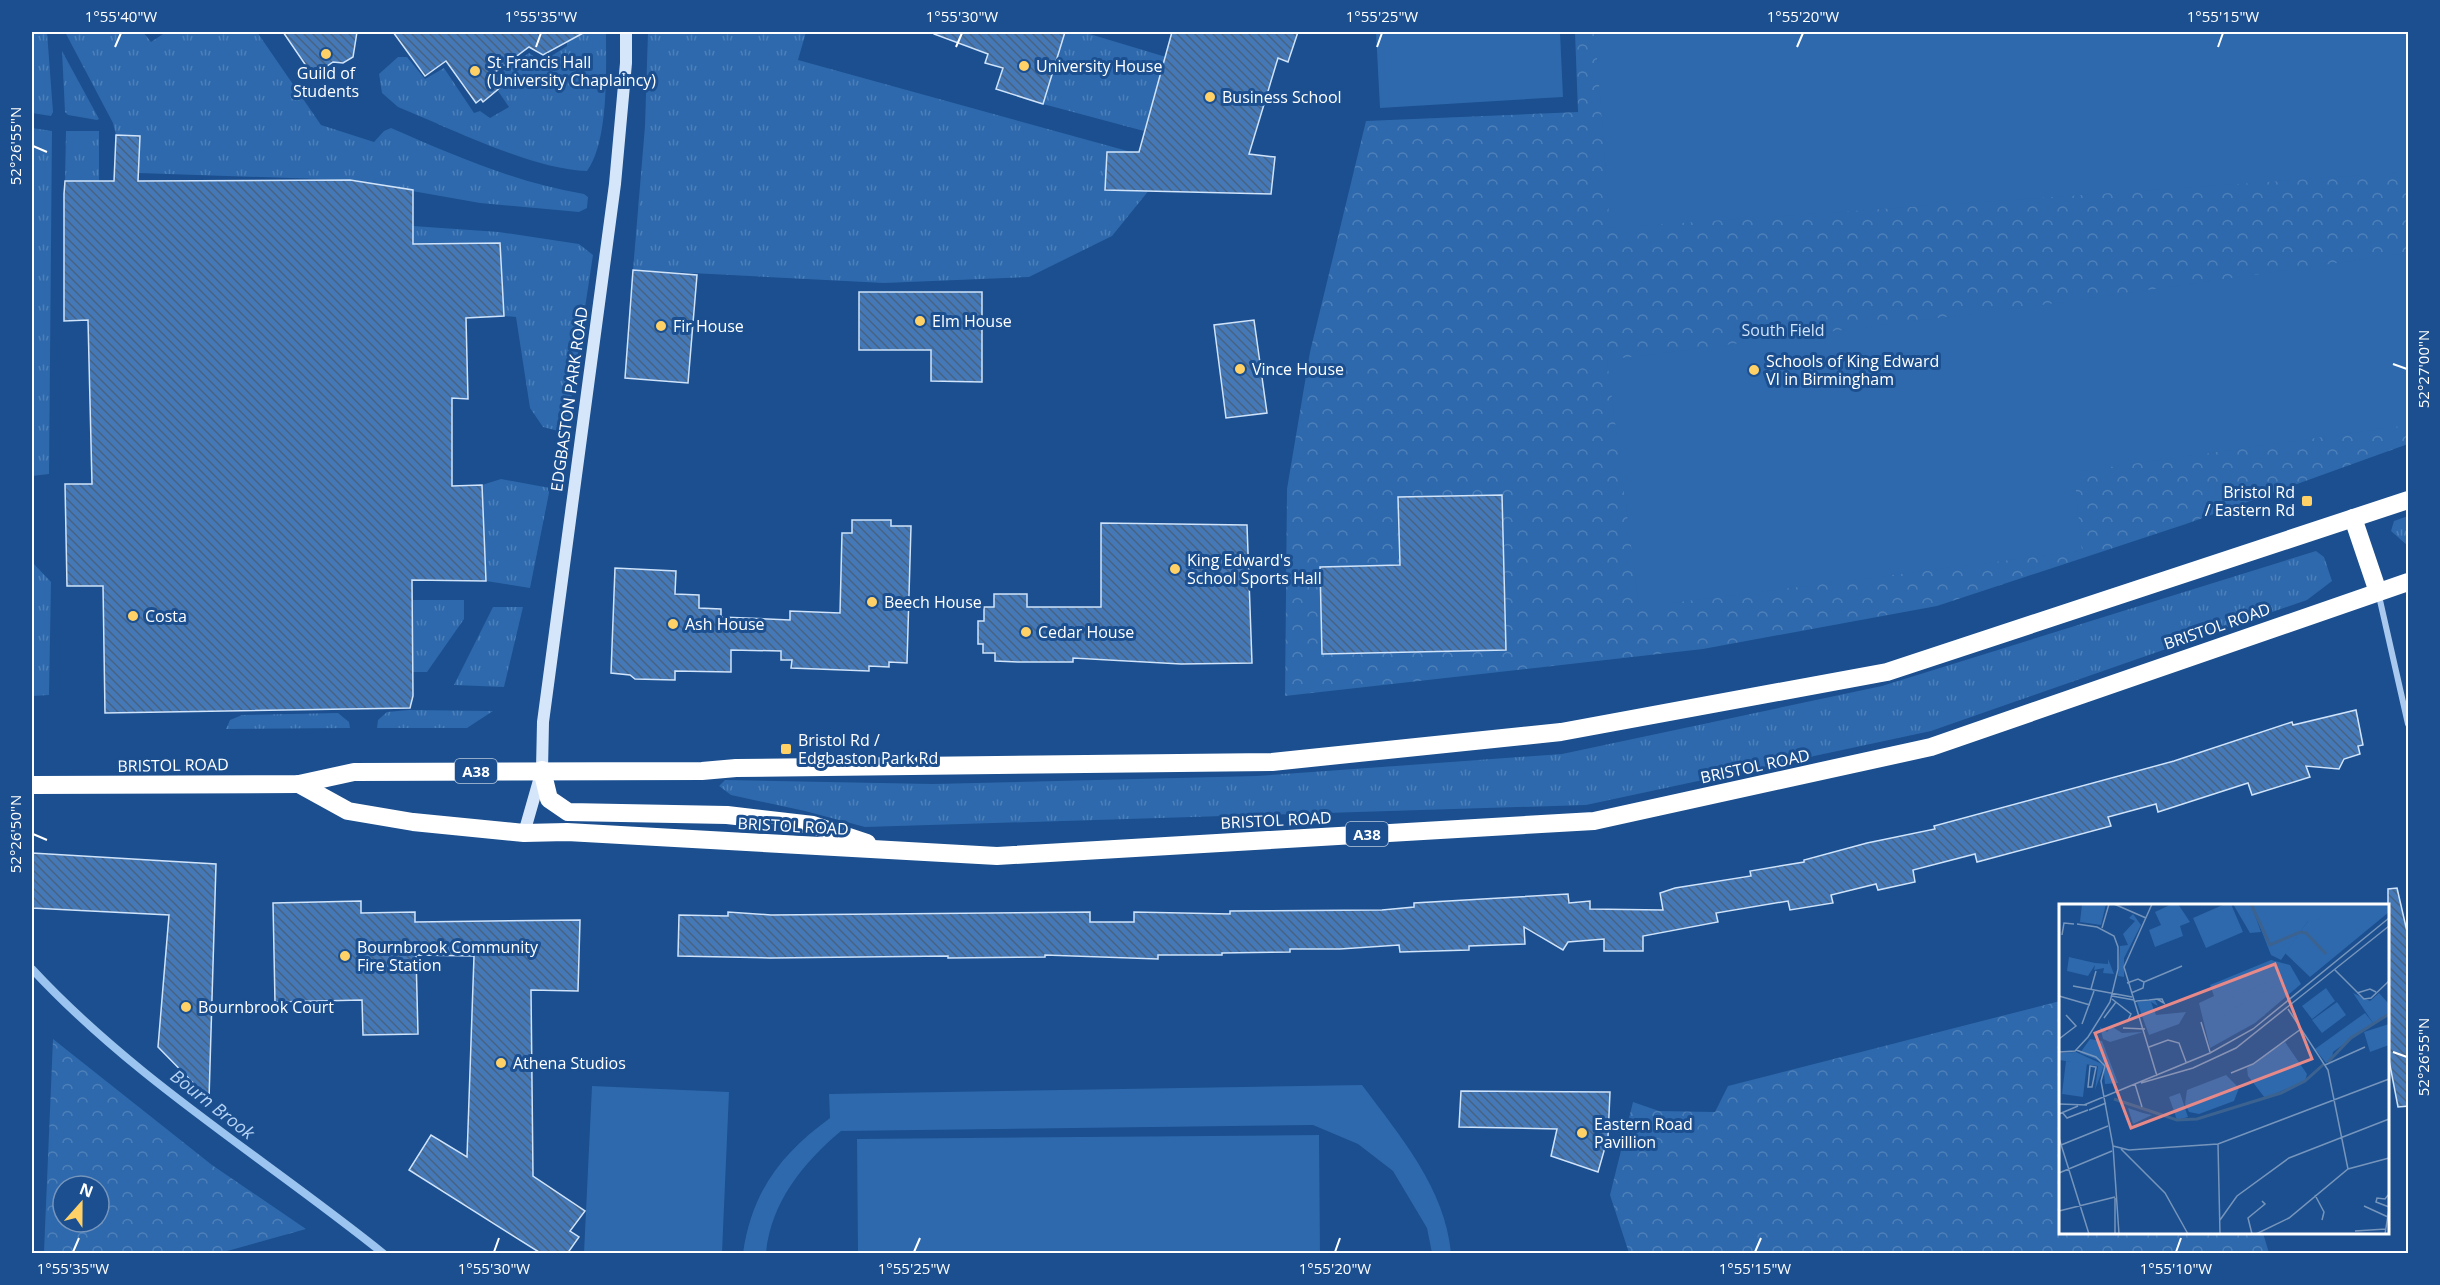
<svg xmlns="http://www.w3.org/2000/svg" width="2440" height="1285" viewBox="0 0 2440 1285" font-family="'Open Sans',sans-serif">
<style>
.grass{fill:url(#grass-tufts)}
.forest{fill:url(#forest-crowns);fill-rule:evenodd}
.garden{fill:#2e69ad}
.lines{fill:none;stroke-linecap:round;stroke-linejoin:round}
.stream{stroke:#9cc4f0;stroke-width:8}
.building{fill:url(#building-back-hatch);stroke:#cfe3fa;stroke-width:1.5}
.street{stroke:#a9c9ee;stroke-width:6}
.secondary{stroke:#d6e6fa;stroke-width:12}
.highway{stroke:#fff;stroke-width:18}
.ticks{fill:none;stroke:#fff;stroke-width:2}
.poi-dot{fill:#ffd166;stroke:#1b4f8f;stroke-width:2}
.labels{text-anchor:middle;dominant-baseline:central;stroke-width:6;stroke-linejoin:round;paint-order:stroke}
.shield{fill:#1b4f8f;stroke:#bbcadd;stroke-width:1.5}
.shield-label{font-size:15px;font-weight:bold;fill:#fff}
.poi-label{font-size:16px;fill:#fff;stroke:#1b4f8f;text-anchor:start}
.park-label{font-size:16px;fill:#cfe3fa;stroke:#1b4f8f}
.street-label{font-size:16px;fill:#fff;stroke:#1b4f8f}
.water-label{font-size:18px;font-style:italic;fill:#b5d3f5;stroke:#1b4f8f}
.inset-river{fill:none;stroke:#3c6290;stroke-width:3}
.inset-road{fill:none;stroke:#7695bc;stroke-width:1.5}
.view{fill:#e88989;fill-opacity:0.15;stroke:#e88989;stroke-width:3}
.inset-edge{fill:none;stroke:#fff;stroke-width:3}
.neatline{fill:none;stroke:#fff;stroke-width:2}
.ticks-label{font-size:15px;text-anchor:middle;fill:#fff}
</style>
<defs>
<pattern id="grass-tufts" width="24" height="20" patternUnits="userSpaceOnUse" patternTransform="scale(1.5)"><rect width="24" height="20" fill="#2e69ad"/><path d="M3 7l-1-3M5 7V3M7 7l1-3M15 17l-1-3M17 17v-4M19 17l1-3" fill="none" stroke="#4d80b9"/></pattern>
<pattern id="forest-crowns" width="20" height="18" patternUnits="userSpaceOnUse" patternTransform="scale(1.5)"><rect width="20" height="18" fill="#2e69ad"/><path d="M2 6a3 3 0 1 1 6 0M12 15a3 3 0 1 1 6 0" fill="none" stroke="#4d80b9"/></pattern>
<pattern id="building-back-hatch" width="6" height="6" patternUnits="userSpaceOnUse" patternTransform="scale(1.5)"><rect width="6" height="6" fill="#4478b7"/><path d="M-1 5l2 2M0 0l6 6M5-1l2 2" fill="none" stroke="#486282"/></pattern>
</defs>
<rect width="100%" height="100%" fill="#1b4f8f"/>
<!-- grass -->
<g class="grass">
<path d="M32,32H47L53,112L51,116L32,113Z"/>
<path d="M65,32H143L151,42L166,32H257L321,125L374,142L384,131L391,128C453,155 517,183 584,194L588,197L587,208L579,212L480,203L350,180L138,173L140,136L116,135L113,123Z"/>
<path d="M567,32H606C606,69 609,141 587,171C533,170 450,128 398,107L382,93L379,74L398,57H407L425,79L444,68L474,113L480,111L490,118L509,107L498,91L504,86L497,75L529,53L542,62L567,46Z"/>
<path d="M648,32H806L798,60L1171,163L1112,236L1029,277L884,283L633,270L645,126Z"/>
<path d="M1065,32H1083L1166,57L1144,131L1043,104Z"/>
<path d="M62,51L99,119L97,120L68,115L65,112Z"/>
<path d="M32,128L52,131L49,474L32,476Z"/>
<path d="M66,131H99V181H65Z"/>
<path d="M413,226L499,232L579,244L593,255L566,433L543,427L530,408L516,317L504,316L500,243L414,244Z"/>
<path d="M501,479L550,488L530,588L486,581L482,485Z"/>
<path d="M32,505L33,563L51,582L49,695L32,696Z"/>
<path d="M2408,516V546L2391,531L2394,521Z"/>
<path d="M2316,551L2324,557L2332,581L2307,600L1931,731L1586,805L865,827L805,811L731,795L719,786L725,780L933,784L1257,776L1562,754L1882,686Z"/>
<path d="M412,600H464V619L427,672H412Z"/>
<path d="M493,607H523L504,687L454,685Z"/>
<path d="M398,711L409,710L493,711L467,728H377L378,720L387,712Z"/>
<path d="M338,713L349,722L350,728L226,729L230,720L242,715Z"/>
</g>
<!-- forest -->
<g class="forest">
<path d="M1575,32H2408V444L2186,524L1937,606L1703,649L1285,696L1287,489L1310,352L1366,121L1578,112Z"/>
<path d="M2060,1001V1232L2263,1233L2269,1253H1629L1610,1195L1633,1102L1659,1111L1715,1112L1728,1086Z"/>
<path d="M53,1039L212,1165L306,1229L220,1253L44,1252ZM63,1186H99V1222H63Z"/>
</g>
<!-- garden -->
<g class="garden">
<path d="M1376,32H1560L1563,97L1380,108Z"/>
<path d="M1595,32H2408V172L1610,228Z"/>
<path d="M2408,253V425L2074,472L2082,551L1639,607L1607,360L2049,304Z"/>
<path d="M1362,1085C1400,1136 1445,1188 1451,1253H1432L1427,1228L1393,1171L1358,1144L1313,1125L841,1131C803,1163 771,1202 766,1253H743C752,1191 781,1154 830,1118L829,1094Z"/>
<path d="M592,1086L729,1092L722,1253H584Z"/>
<path d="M1319,1135L1320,1253H858L857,1139Z"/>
</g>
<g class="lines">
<!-- stream -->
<path class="stream" d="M32,969C135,1080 266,1159 384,1254"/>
</g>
<!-- building -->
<g class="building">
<path d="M283,32H357L353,57L343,63L333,62L313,76Z"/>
<path d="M393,32H585L543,55L529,47L494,73L502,86L483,102L481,99L476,103L446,61L425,76Z"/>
<path d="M934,32H1065L1043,104L996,89L1003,68L985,63L988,54L934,34Z"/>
<path d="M1172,32H1298L1288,62L1278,58L1249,154L1275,157L1271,194L1105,190L1107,152H1139Z"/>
<path d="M116,135L140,136L138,181L350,180L413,190V244L500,243L504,316L466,318L468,399L452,398V486L482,485L486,581L412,580L413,696L410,708L105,713L103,586H67L65,484H92L88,320L64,321V194L65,181H114Z"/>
<path d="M633,270L697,275L688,383L625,378Z"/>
<path d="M859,292H982V382L931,381V350H859Z"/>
<path d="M1254,320L1267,413L1226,418L1214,325Z"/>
<path d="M1502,495L1506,650L1322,654L1320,567L1400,565L1398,497Z"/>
<path d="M852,520H891V526H911L907,663L889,662V667L869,666V671L791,668L792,660H781V651L731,650V672L675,671V680L635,679L630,675L611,673L615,568L676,571L675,594L699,595V608L721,609V617L790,620V611L840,613L842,533H852Z"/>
<path d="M1101,523L1247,525L1252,663L1181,664L1073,658V662H1018L995,661V653H983V644H978V621H984V607H994V594H1027V607H1101Z"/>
<path d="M2356,710L2363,745L2358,746L2360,754L2344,759L2339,769L2306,766L2310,777L2252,795L2248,783L2158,812L2156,804L2108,817L2111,826L1977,862L1975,854L1913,870L1915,882L1878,890L1876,884L1831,895L1833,903L1790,910L1788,901L1716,913L1718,922L1643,936V951H1604V939L1568,942L1563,950L1524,927L1525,944L1469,946V950L1400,952L1399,945L1340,949H1290V952L1222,953V955H1158V959L1045,955V957L948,958V956L770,958L678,956L679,915L728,916V912L771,915L1090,912V922H1134V912L1230,914V911L1382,910L1414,907V903L1568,894L1569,903L1590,901V909L1663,910L1660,893L1675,888L1751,876L1750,871L1804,862V860L1867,843L1935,829L1934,826L2174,761L2292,722L2293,725Z"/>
<path d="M32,853L216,864L209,1099L158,1047L169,915L32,908Z"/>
<path d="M2397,888L2409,940V1106L2398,1107L2388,1055V889Z"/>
<path d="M361,901V913L415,912V922L580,920L578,991L531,990L533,1176L585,1211L570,1231L579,1237L567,1254H542L409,1170L431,1135L467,1157L474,956L416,955L418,1034L363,1035L362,1000L275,1002L273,903Z"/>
<path d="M1461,1091L1610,1092L1608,1137L1598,1172L1551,1156L1557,1129L1459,1127Z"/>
</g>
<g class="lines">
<!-- street -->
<path class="street" d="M2379,596L2408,724"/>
<!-- secondary -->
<path class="secondary" d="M524,833L542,770L543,722L615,184L626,63V32"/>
<!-- highway -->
<g class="highway">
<path d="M2353,518L2378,592"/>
<path d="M542,770L549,799L568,812L727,815L813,825L867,843"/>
<path d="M299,784L348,811L413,822L524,833L567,832L997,856L1594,821L1931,747L2408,582"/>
<path d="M32,785L299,784L354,772L702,771L736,768L1272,762L1561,732L1887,672L2408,500"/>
</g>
</g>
<!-- ticks -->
<path class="ticks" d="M115,47L121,33M536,47L541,33M956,47L962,33M1377,47L1382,33M1797,47L1803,33M2218,47L2223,33M33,146L47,152M2393,364L2407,369M33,834L47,840M2393,1052L2407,1057M73,1252L79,1238M494,1252L499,1238M914,1252L920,1238M1335,1252L1340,1238M1755,1252L1761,1238M2176,1252L2181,1238"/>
<!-- markers -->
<g class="poi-dot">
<circle cx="326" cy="54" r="6"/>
<circle cx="1024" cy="66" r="6"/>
<circle cx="475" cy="71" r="6"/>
<circle cx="1210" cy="97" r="6"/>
<circle cx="920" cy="321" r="6"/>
<circle cx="661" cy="326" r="6"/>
<circle cx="1240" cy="369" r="6"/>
<circle cx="1754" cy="370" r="6"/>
<rect x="2301" y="495" width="12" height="12" rx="3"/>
<circle cx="1175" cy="569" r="6"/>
<circle cx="872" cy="602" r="6"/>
<circle cx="133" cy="616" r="6"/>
<circle cx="673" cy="624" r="6"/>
<circle cx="1026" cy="632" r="6"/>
<rect x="780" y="743" width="12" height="12" rx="3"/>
<circle cx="345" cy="956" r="6"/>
<circle cx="186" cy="1007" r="6"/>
<circle cx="501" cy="1063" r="6"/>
<circle cx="1582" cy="1133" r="6"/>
</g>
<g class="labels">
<!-- shield labels -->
<g class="shield">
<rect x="455" y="759" width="42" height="24" rx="4.5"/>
<rect x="1346" y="822" width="42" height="24" rx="4.5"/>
</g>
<g class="shield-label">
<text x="476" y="771">A38</text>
<text x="1367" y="834">A38</text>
</g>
<!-- poi labels -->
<g class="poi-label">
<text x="487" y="62">St Francis Hall<tspan x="487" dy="18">(University Chaplaincy)</tspan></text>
<text x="1036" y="66">University House</text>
<text x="326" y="73" text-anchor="middle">Guild of<tspan x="326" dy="18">Students</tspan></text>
<text x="1222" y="97">Business School</text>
<text x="932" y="321">Elm House</text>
<text x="673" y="326">Fir House</text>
<text x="1766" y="361">Schools of King Edward<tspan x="1766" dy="18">VI in Birmingham</tspan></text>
<text x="1252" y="369">Vince House</text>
<text x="2295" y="492" text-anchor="end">Bristol Rd<tspan x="2295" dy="18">/ Eastern Rd</tspan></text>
<text x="1187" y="560">King Edward's<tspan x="1187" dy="18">School Sports Hall</tspan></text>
<text x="884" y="602">Beech House</text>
<text x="145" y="616">Costa</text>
<text x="685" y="624">Ash House</text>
<text x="1038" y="632">Cedar House</text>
<text x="798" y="740">Bristol Rd /<tspan x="798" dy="18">Edgbaston Park Rd</tspan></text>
<text x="357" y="947">Bournbrook Community<tspan x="357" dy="18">Fire Station</tspan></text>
<text x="198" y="1007">Bournbrook Court</text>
<text x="513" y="1063">Athena Studios</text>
<text x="1594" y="1124">Eastern Road<tspan x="1594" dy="18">Pavillion</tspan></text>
</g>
<!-- park labels -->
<g class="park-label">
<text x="1783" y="330">South Field</text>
</g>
<!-- street labels -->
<g class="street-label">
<text transform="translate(569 399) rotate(-82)">EDGBASTON PARK ROAD</text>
<text transform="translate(2217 626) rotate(-19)">BRISTOL ROAD</text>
<text transform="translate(173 765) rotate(-1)">BRISTOL ROAD</text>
<text transform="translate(1755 766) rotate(-12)">BRISTOL ROAD</text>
<text transform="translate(1276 820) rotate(-3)">BRISTOL ROAD</text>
<text transform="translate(793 826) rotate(3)">BRISTOL ROAD</text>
</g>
<!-- water labels -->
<g class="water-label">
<text transform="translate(213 1104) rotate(38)">Bourn Brook</text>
</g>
</g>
<!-- overview -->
<g transform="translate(2059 904)">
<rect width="330" height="330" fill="#1b4f8f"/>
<path d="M23,0H47L42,21L21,18ZM245,0H330V8L251,73L226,49L249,17ZM74,10L82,21L65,54V73L59,72L61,42L69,41L64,30L76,17L70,14ZM10,53L36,59L49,60V55L55,70L44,69L45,64L35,66L36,61L29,72L8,67ZM96,96L99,102L92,98L97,111L127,108L120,120L90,131L78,98ZM52,122L63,129L84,128L51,138L44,135L41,123L48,128ZM31,135L43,137L59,179L46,180L44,158L21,149ZM17,148L45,161L36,186L39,162L0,156V149Z" fill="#2e69ad"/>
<path d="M192,0H273L260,15L249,17L222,56L212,51ZM212,56L231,61L242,80L196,119L151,144L140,99L155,92L151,81ZM294,89L311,97L320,89L330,100V112L314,119ZM226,138L248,170L246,177L206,194L189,172L188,164ZM69,204L84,209L93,211L74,220Z" fill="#2e69ad"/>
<path d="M113,0H119L131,18L121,22L124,32L96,43L90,26L102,21L96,8ZM166,0H172L184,28L147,44L134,14ZM174,0H202L193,3L202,28L191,29ZM213,56L221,72L161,100L154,83ZM223,78L229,90L203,105L206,111L174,127L165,110ZM267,84L276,97L253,115L243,102ZM278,98L287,111L263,129L253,116ZM306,109L314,119L274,148L273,156L267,159L256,145ZM330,120V141L311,148L305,128ZM7,157L28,159L24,193L3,190ZM167,171L180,184L175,197L140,210L130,208L126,200L128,186ZM121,189L129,213L118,216L110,193Z" fill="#2e69ad"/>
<path class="inset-river" d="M192,0L211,41L241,28L247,29L267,50M269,158L292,134L330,110M55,195L118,216L138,215L222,189L246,177L265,160"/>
<path class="inset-road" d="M55,0L87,14M93,0L65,63L98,172M43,24L50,0M3,31L5,19L15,20M276,66L283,73L276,66M283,73L305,95L312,94L330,77M85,78L123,62M68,79L79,75L85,78L84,84L72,89M14,82L73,93M32,85L37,67M298,89L311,85L317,88M0,92L31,101M53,92L75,96M53,95L72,110L68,118M75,98L78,97L90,96L98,95H103L105,99L98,95M229,105L269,166L289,265M45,114L57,98M142,118L151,148M23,120L35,87M64,124L86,125M0,135L17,122L7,111M90,143L109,136L120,139L127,158M17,146L37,153L46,162L42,177L54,242L60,330M0,148L16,147L29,133L51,98L59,65V43L55,32L38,23L18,20M266,161L306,143M31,162L37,163L33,183H29ZM172,169L194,160L242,125M82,179L134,164L177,144L330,22M76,180L83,203M0,200L28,201M25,201L151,149L194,125L330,14M30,206L47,199M3,208L8,214L29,206M0,210L19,202M0,234L30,330M159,240L161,330M2,241L49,222M54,242L70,246L159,240L330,175M62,245L106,289L129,330M0,269L53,247M330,290L326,295L318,294L317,298L330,303M256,291L265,308L263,316M56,294V330M305,302L329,313M0,307L56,293M161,316L178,292L230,254L330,215M296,327L327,325M193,330L189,314L206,300L203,297M197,330L230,314L289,265L330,254M326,330L330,305"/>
<path class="view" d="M216,60L253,155L72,224L36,129Z"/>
<rect width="330" height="330" class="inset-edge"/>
</g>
<!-- border -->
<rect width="2440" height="1285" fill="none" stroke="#1b4f8f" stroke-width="66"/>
<!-- north arrow -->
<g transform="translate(81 1204) rotate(21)"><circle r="28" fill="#1b4f8f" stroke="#7695bc" stroke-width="1.5"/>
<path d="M0-4.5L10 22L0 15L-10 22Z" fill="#ffd166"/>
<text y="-9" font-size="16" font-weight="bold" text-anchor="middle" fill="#ffffff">N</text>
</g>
<rect x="33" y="33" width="2374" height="1219" class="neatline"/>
<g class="ticks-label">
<text x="121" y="22">1°55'40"W</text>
<text x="541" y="22">1°55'35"W</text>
<text x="962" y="22">1°55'30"W</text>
<text x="1382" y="22">1°55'25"W</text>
<text x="1803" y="22">1°55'20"W</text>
<text x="2223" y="22">1°55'15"W</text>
<text transform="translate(16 146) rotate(-90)" y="5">52°26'55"N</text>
<text transform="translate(2424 369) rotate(-90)" y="5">52°27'00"N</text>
<text transform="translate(16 834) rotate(-90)" y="5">52°26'50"N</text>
<text transform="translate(2424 1057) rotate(-90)" y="5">52°26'55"N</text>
<text x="73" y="1274">1°55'35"W</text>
<text x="494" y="1274">1°55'30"W</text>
<text x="914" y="1274">1°55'25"W</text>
<text x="1335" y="1274">1°55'20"W</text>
<text x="1755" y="1274">1°55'15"W</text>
<text x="2176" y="1274">1°55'10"W</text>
</g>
</svg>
